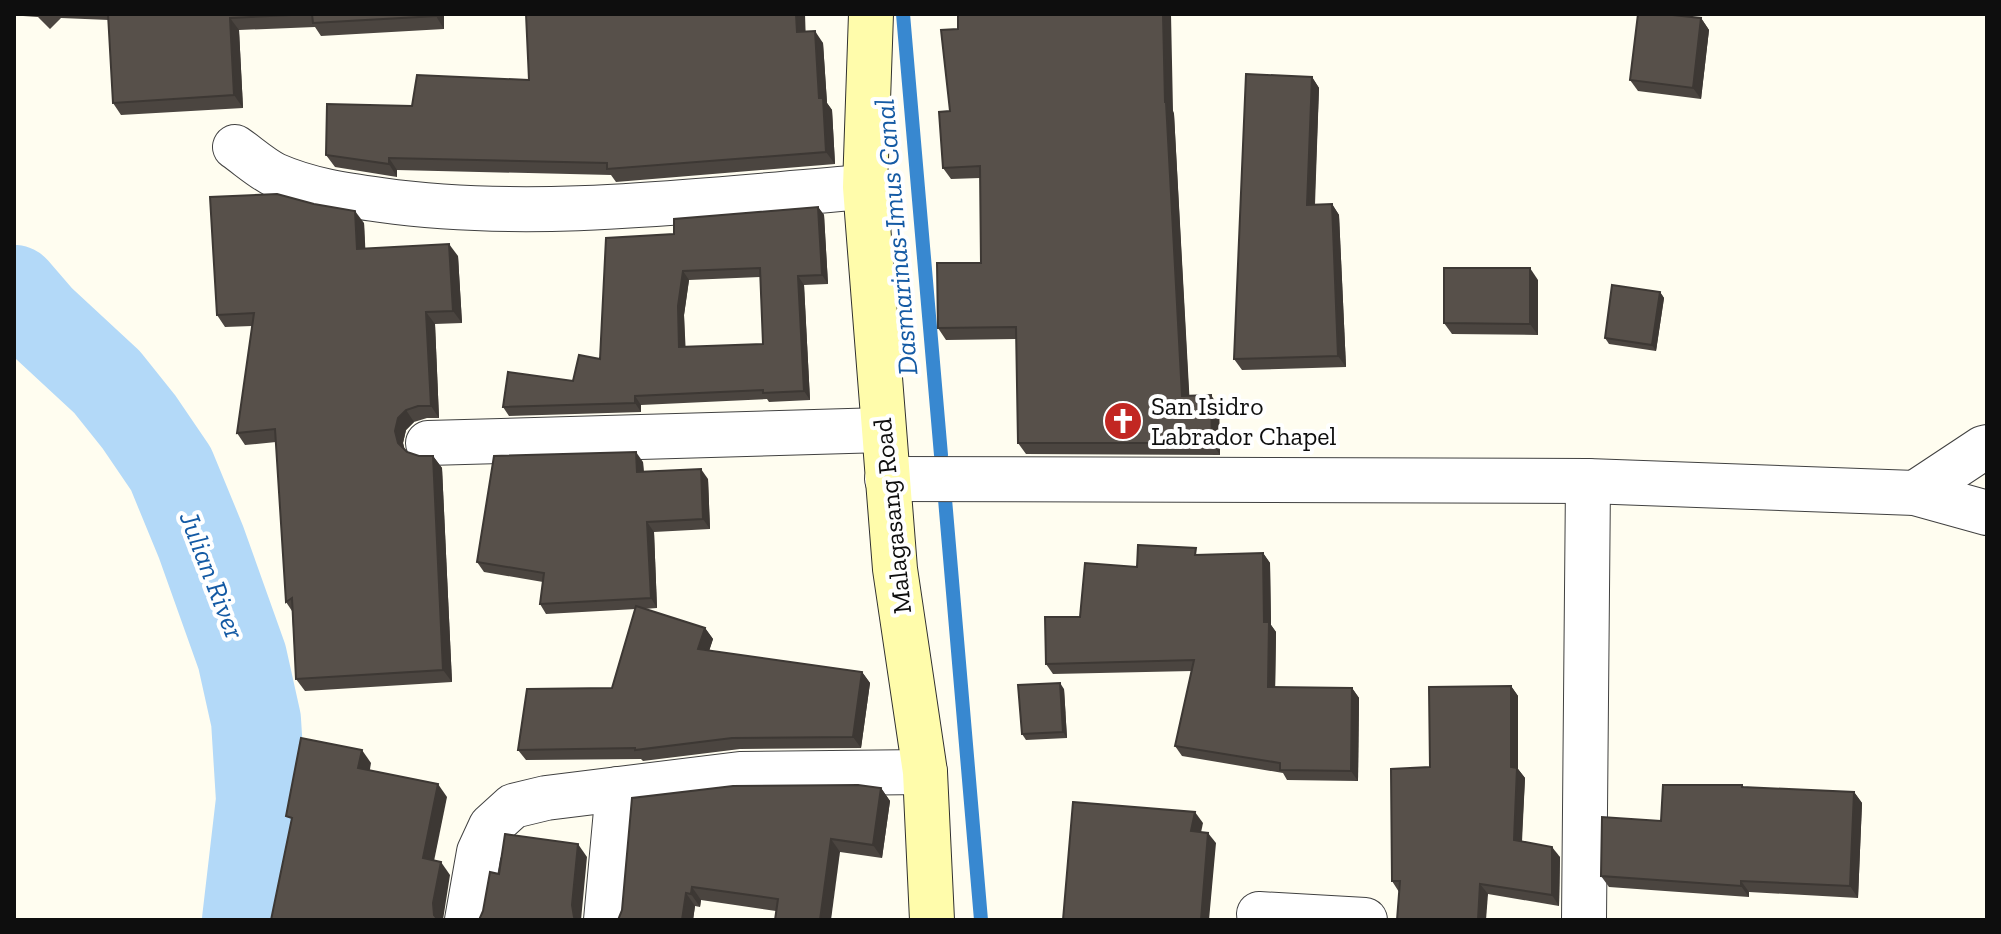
<svg xmlns="http://www.w3.org/2000/svg" width="2001" height="934" viewBox="0 0 2001 934" font-family="'Zilla Slab',serif">
<style>
.lines{fill:none;stroke-linecap:round;stroke-linejoin:round}
.stream{stroke:#3888d0;stroke-width:14}
.river{stroke:#b3d9f8;stroke-width:90}
.street-casing{stroke:#414141;stroke-width:46}
.secondary-casing{stroke:#303030;stroke-width:46}
.street{stroke:#fff;stroke-width:44}
.secondary{stroke:#fffcab;stroke-width:44}
.wall{fill:#4b4540;fill-rule:evenodd}
.shaded-wall{fill:#3d3834}
.building{fill:#57504a;stroke:#3d3834;stroke-width:2;fill-rule:evenodd}
.labels{text-anchor:middle;dominant-baseline:central;stroke-width:8;stroke-linejoin:round;paint-order:stroke}
.poi-label{font-size:26px;fill:#0e0e0e;stroke:#fff;text-anchor:start}
.street-label{font-size:26px;fill:#0e0e0e;stroke:#fff}
.water-label{font-size:28px;font-style:italic;fill:#145aa4;stroke:#fff}
</style>
<rect width="100%" height="100%" fill="#fffdf0"/>
<g class="lines">
<!-- stream -->
<g class="stream">
<path d="M903,14L941,455"/>
<path d="M945,499L981,920"/>
</g>
<!-- river -->
<path class="river" d="M14,290L39,319L107,382L139,422L171,469L201,542L242,657L256,720L261,800L247,920"/>
<defs>
<g id="street">
<path d="M235,147C248,156 261,168 275,175C309,190 344,195 381,200C537,222 708,199 865,187"/>
<path d="M428,443L883,430"/>
<path d="M887,479L1588,481L1915,493L1987,513"/>
<path d="M1915,493L1983,448L1987,447"/>
<path d="M1259,914L1365,920"/>
<path d="M467,920L479,852L491,826L513,806L546,798L740,774L925,772"/>
<path d="M606,920L618,789"/>
<path d="M1584,920L1588,481"/>
</g>
<path id="secondary" d="M871,14L865,187L895,569L925,772L932,920"/>
</defs>
<!-- street casing -->
<use href="#street" class="street-casing"/>
<!-- secondary casing -->
<use href="#secondary" class="secondary-casing"/>
<!-- street -->
<use href="#street" class="street"/>
<!-- secondary -->
<use href="#secondary" class="secondary"/>
</g>
<!-- wall -->
<g class="wall">
<path d="M21,14H444V29L321,36L315,27L239,30L243,108L121,115L113,103L109,20L61,18L50,29L38,17L23,16Z"/>
<path d="M805,14V32L823,43L827,103L832,110L835,164L616,182L611,175L397,170V177L335,167L326,155L412,106L529,80Z"/>
<path d="M1701,18L1709,30L1701,99L1638,91L1630,80Z"/>
<path d="M1312,77L1319,88L1315,205L1332,204L1339,215L1346,367L1242,370L1234,359Z"/>
<path d="M1173,111L1174,114L1189,396L1219,407L1220,455L1026,454L1018,443L1016,339L946,340L938,328L981,263L980,178L951,179L943,168Z"/>
<path d="M818,207L824,215L828,284L804,285L810,400L769,402L767,399L641,405V412L509,416L503,407L573,381L600,359L674,234ZM760,277L763,344L685,347L684,315L689,280Z"/>
<path d="M364,223L365,249L458,256L462,323L435,324L439,418H427L414,422L406,430L403,443L405,451L407,452L419,456H433L442,468L452,682L305,691L296,679L292,611L286,602L276,442L245,445L237,433L252,326L225,327L217,315Z"/>
<path d="M1538,280V335L1452,334L1444,323Z"/>
<path d="M1660,292L1664,298L1656,351L1609,344L1605,338Z"/>
<path d="M643,462L644,472L708,479L710,529L654,532L657,608L644,609L705,628L713,639L709,651L862,672L870,683L861,748L740,749L643,761L641,759L526,760L518,750L612,688L636,609L546,614L540,604L543,582L484,572L477,562Z"/>
<path d="M1263,553L1270,563L1271,625L1276,632L1275,687L1352,688L1359,698L1358,781L1287,780L1283,773L1182,756L1175,746L1192,671L1053,674L1046,664L1080,617L1137,567L1200,555Z"/>
<path d="M1511,686L1518,696V769L1525,778L1522,842L1560,857L1559,906L1488,894L1399,892L1392,881L1430,767Z"/>
<path d="M1064,689L1067,738L1026,740L1022,734Z"/>
<path d="M1742,785L1744,787L1854,792L1862,803L1858,898L1749,892V897L1609,887L1601,876L1661,821Z"/>
<path d="M881,788L890,801L882,858L840,852L776,911L701,900L700,907L695,906L693,920H618Z"/>
</g>
<!-- shaded-wall -->
<g class="shaded-wall">
<path d="M436,14H444V29L436,16Z"/>
<path d="M796,14H805L806,44L797,32Z"/>
<path d="M1163,14H1171L1173,111L1174,114L1190,407L1182,396L1165,102Z"/>
<path d="M230,18L239,30L243,108L234,95Z"/>
<path d="M1701,18L1709,30L1701,99L1693,88Z"/>
<path d="M815,31L823,43L827,103L832,110L835,164L826,152L819,98Z"/>
<path d="M1312,77L1319,88L1314,216L1307,205Z"/>
<path d="M389,158L397,170V177L389,164Z"/>
<path d="M1332,204L1339,215L1346,367L1338,356Z"/>
<path d="M818,207L824,215L828,284L822,275Z"/>
<path d="M355,211L364,223L366,261L357,249Z"/>
<path d="M449,244L458,256L462,323L453,311Z"/>
<path d="M1530,268L1538,280V335L1530,324Z"/>
<path d="M683,271L689,280L684,315L686,356L679,347L678,306Z"/>
<path d="M798,276L804,285L810,400L804,391Z"/>
<path d="M1660,292L1664,298L1656,351L1652,345Z"/>
<path d="M426,312L435,324L439,418L431,406Z"/>
<path d="M1211,395L1219,407L1220,455L1212,443Z"/>
<path d="M635,396L641,405V412L635,403Z"/>
<path d="M406,410L414,422L406,430L403,443L406,455L398,443L395,431L398,418Z"/>
<path d="M636,452L643,462L644,482L637,472Z"/>
<path d="M433,456L442,468L452,682L443,670Z"/>
<path d="M701,469L708,479L710,529L703,519Z"/>
<path d="M647,522L654,532L657,608L651,598Z"/>
<path d="M1263,553L1270,563L1271,625L1276,632L1275,698L1268,687L1264,622Z"/>
<path d="M705,628L713,639L706,660L698,649Z"/>
<path d="M862,672L870,683L861,748L853,737Z"/>
<path d="M1060,683L1064,689L1067,738L1063,732Z"/>
<path d="M1511,686L1518,696V769L1525,778L1521,851L1514,840L1511,767Z"/>
<path d="M1352,688L1359,698L1358,781L1351,771Z"/>
<path d="M362,750L371,763L368,781L358,768Z"/>
<path d="M438,784L447,797L432,871L423,858Z"/>
<path d="M881,788L890,801L882,858L873,845Z"/>
<path d="M1854,792L1862,803L1858,898L1850,886Z"/>
<path d="M1195,812L1203,823L1199,842L1191,831Z"/>
<path d="M1208,833L1216,843L1209,920H1201Z"/>
<path d="M831,839L840,852L831,920H820Z"/>
<path d="M578,844L587,857L581,920H576L574,917L572,905Z"/>
<path d="M1552,847L1560,857L1559,906L1552,895Z"/>
<path d="M441,862L450,875L443,920H438L434,915L433,903Z"/>
<path d="M1741,881L1749,892V897L1741,886Z"/>
<path d="M1480,884L1488,894L1486,920H1478Z"/>
<path d="M692,887L701,900L700,907L691,894Z"/>
<path d="M686,893L695,906L693,920H682Z"/>
</g>
<!-- building -->
<g class="building">
<path d="M108,14H436V16L313,23L312,14L230,18L234,95L113,103Z"/>
<path d="M526,14H796L797,32L815,31L819,98H823L826,152L607,169V163L389,158V164L326,155L327,104L412,106L417,75L529,80Z"/>
<path d="M958,14H1163L1165,102H1166L1182,396L1211,395L1212,443H1018L1016,327L938,328L937,263H981L980,166L943,168L939,112L950,111L941,30L958,29Z"/>
<path d="M1638,14H1663L1701,18L1693,88L1630,80Z"/>
<path d="M1246,74L1312,77L1307,205L1332,204L1338,356L1234,359Z"/>
<path d="M277,194L314,204L355,211L357,249L449,244L453,311L426,312L431,406H418L406,410L398,418L395,431L398,443L407,452L419,456H433L443,670L296,679L292,598L286,602L275,429L237,433L254,313L217,315L210,197Z"/>
<path d="M818,207L822,275L798,276L804,391L763,393V390L635,396V403L503,407L508,372L573,381L579,355L600,359L606,238L674,234V219ZM760,268L763,344L679,347L678,306L683,271Z"/>
<path d="M1444,268H1530V324L1444,323Z"/>
<path d="M1612,285L1660,292L1652,345L1605,338Z"/>
<path d="M636,452L637,472L701,469L703,519L647,522L651,598L540,604L544,573L477,562L494,456Z"/>
<path d="M1138,545L1196,548L1195,555L1263,553L1264,622H1269L1268,687L1352,688L1351,771L1280,770V763L1175,746L1194,660L1046,664L1045,617H1080L1085,563L1137,567Z"/>
<path d="M636,606L705,628L698,649L862,672L853,737L732,738L635,750V748L518,750L527,689L612,688Z"/>
<path d="M1060,683L1063,732L1022,734L1018,685Z"/>
<path d="M1511,686V767L1517,768L1514,840L1552,847V895L1480,884L1478,920H1397L1400,881H1392L1391,769L1430,767L1429,687Z"/>
<path d="M301,738L362,750L358,768L438,784L423,858L441,862L433,903L434,915L438,920H271L292,818L286,816Z"/>
<path d="M858,785L881,788L873,845L831,839L820,920H775L778,899L692,887L691,894L686,893L682,920H618L622,910L632,798L733,786Z"/>
<path d="M1663,785H1742V787L1854,792L1850,886L1741,881V886L1601,876L1602,817L1661,821Z"/>
<path d="M1073,802L1195,812L1191,831L1208,833L1201,920H1063Z"/>
<path d="M505,834L578,844L572,905L574,917L577,920H479L483,911L490,872L499,874Z"/>
</g>
<!-- icons -->
<defs>
<symbol id="church-disc" viewBox="-11 -11 22 22"><circle r="9.5" fill="#c22722" stroke="#fff"/><path d="M-1.2-6h2.4v3.5h3.3v2.4h-3.3V6h-2.4V-.1h-3.3v-2.4h3.3Z" fill="#fff"/></symbol>
</defs>
<g fill-rule="evenodd">
<use href="#church-disc" x="1101" y="399" width="44" height="44"/>
</g>
<g class="labels">
<!-- poi labels -->
<g class="poi-label">
<text x="1151" y="406">San Isidro<tspan x="1151" dy="30">Labrador Chapel</tspan></text>
</g>
<!-- street labels -->
<g class="street-label">
<text transform="translate(892 516) rotate(-96)">Malagasang Road</text>
</g>
<!-- water labels -->
<g class="water-label">
<text transform="translate(896 237) rotate(-95)">Dasmarinas-Imus Canal</text>
<text transform="translate(212 575) rotate(69)">Julian River</text>
</g>
</g>
<!-- border -->
<rect width="2001" height="934" fill="none" stroke="#0e0e0e" stroke-width="32"/>
</svg>
